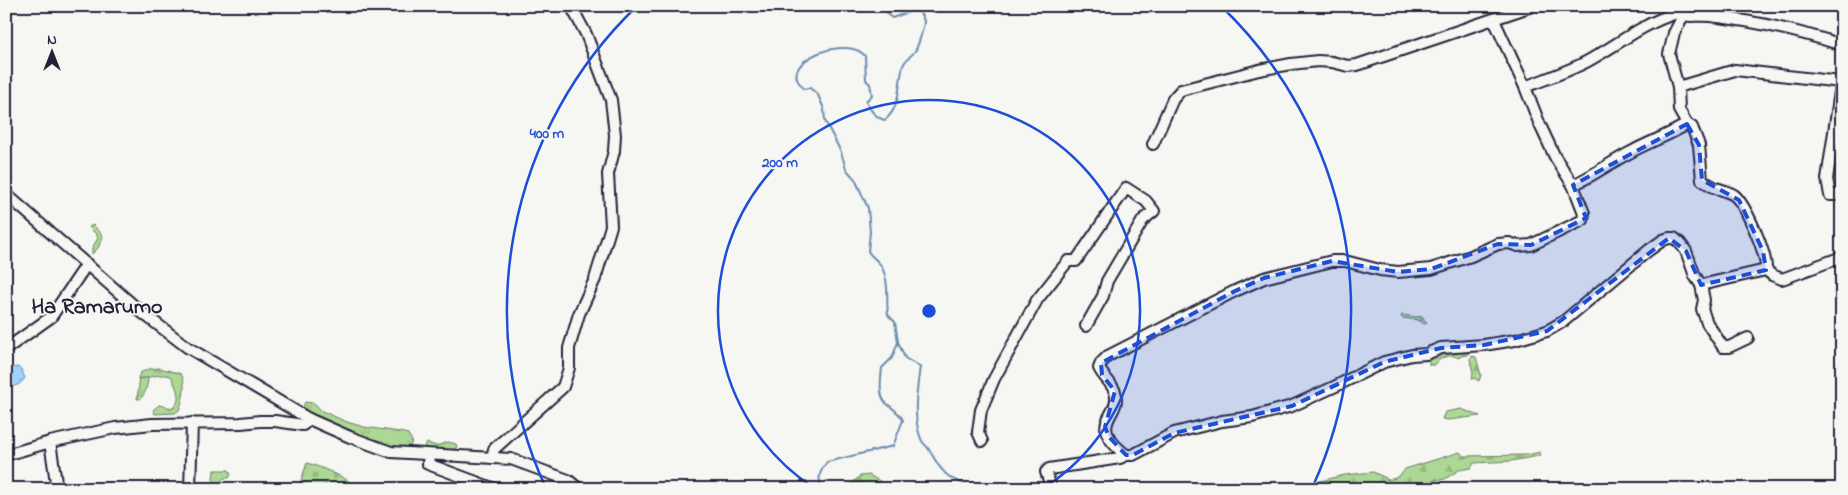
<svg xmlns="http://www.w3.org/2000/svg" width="1848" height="495" viewBox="0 0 1848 495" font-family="'Indie Flower',sans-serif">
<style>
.grass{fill:url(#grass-tufts);stroke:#687c68}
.forest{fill:url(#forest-firs);stroke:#687c68}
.cemetery{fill:url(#cemetery-stones);stroke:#687c68}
.water{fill:url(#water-ripples);stroke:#6c8daf}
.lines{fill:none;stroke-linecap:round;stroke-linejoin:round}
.stream{stroke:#6c8daf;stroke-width:2}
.minor-casing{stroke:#22223b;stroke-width:14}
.minor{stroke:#f6f6f2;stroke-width:10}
.marked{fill:#1d4ed8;fill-opacity:0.2;stroke:#1d4ed8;stroke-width:4;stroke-dasharray:10 6;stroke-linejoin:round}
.ring{fill:none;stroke:#1d4ed8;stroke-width:2.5}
.labels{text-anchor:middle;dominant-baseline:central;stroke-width:4;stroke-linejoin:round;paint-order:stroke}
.district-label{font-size:22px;font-weight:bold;fill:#22223b;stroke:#f6f6f2}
.centre{fill:#1d4ed8;stroke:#f6f6f2;stroke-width:2.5}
.ring-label{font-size:15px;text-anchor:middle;font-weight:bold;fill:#1d4ed8;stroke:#f6f6f2;stroke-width:4;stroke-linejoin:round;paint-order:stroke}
</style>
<defs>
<pattern id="grass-tufts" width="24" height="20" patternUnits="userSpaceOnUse" patternTransform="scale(1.25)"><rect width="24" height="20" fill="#add794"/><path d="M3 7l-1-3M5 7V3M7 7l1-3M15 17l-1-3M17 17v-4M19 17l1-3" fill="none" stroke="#95b880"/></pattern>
<pattern id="forest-firs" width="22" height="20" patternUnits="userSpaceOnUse" patternTransform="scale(1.25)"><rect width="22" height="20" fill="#add794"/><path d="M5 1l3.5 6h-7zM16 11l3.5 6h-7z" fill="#95b880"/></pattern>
<pattern id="cemetery-stones" width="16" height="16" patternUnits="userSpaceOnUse" patternTransform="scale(1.25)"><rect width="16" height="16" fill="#add794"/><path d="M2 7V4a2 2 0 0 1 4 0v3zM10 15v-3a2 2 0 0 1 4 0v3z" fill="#95b880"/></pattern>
<pattern id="water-ripples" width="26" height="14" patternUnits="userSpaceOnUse" patternTransform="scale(1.25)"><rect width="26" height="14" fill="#9dd4fc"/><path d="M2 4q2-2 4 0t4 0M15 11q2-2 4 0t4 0" fill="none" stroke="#87b6d9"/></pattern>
</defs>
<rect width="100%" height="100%" fill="#f6f6f2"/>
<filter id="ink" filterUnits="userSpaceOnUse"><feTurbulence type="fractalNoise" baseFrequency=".02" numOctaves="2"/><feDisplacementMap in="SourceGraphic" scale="10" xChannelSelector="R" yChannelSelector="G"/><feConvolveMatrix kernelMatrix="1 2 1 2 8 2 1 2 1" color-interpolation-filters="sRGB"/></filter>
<g filter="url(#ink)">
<!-- grass -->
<g class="grass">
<path d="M148,376C148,384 146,394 140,399H137L139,385L138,378L142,379Z"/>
<path d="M305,402L314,403L322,411L347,422L364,427L400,432L408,434L412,441L409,449L395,450L322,421L302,409Z"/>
<path d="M1461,409L1480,416L1448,420L1442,419L1445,412Z"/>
<path d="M448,442L456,444L457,447C450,454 435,451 426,449L424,445L428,443L436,446Z"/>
</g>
<!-- forest -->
<g class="forest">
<path d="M93,225L100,232L103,237L98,248L92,254V248L98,238L96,234L89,227Z"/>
<path d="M1402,315L1416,317L1422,316L1427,323L1424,324L1418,320L1402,318L1401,316Z"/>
<path d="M1471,350L1468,355L1461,356L1459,358C1451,353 1440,357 1435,365H1429V359L1425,361L1421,360L1437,352Z"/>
<path d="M1472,356L1476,357L1481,375L1479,381L1474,378L1472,379L1473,373L1470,359Z"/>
<path d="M160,368L181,374C187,383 183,401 179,410L175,413L155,414L153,410L159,405L172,408C184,402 175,385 171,376C157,372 148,380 138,378L140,373L149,369Z"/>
<path d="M1460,452L1463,456L1527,455L1540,452L1539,456L1511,461L1474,463L1471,468L1459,470L1445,479L1423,482L1413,486L1389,488L1374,483L1356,486L1350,489H1287L1345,475L1373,472L1386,478V480C1395,479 1400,477 1405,469Z"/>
<path d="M214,470H229L231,474L229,478H224L219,483L216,484L213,479Z"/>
<path d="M869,475L880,481L877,486L865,489H845L860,476Z"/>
</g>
<!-- cemetery -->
<path class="cemetery" d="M307,463C324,468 339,475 354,484V489H298Z"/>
<!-- water -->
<path class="water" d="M17,367L21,369L25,378C20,385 15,387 6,387V370L8,368Z"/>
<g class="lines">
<!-- stream -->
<g class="stream">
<path d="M886,6L888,15L892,18L909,12L918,11C921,14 923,17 924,21C924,26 918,47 915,51C911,57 905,59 903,66C898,85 901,107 885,120C875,118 870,110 866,101L872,95L870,84L866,80L865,56C848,36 790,57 797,79C798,82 802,86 804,89L810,88L818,95L824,109L825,121L841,152L846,169L855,179L868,208L870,232L868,251C871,257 878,260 881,266C890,281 886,299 888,315L895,322L898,342L905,358L920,367C917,390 912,416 921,439C922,443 926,445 928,448C935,459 940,471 951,478C958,482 966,484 972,489"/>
<path d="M822,489C817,478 820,471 827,462L893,446L903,420C899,412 893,409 886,403C878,395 881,379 882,368L892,358L898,342"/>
</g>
<defs>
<g id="minor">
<path d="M1667,6C1681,21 1692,14 1710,16C1755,21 1799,31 1842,45"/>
<path d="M1683,16L1674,33L1669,54L1678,87L1679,110L1687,124L1692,127L1699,145L1702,180C1707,183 1711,186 1716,188C1722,190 1729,192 1734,195C1746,205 1767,254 1766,270"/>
<path d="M1494,20L1525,87L1540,125L1555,157L1573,185"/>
<path d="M1842,78L1827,179L1830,195H1842"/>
<path d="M1525,87C1545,79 1567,72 1586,62C1616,46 1642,24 1674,14"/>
<path d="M1678,87L1735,70L1841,82"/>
<path d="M1687,124C1670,135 1649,142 1631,152C1611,162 1593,176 1573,185L1584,213L1583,220L1531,245L1518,246L1509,243L1498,244L1471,256L1431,269L1398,272L1380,270L1345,261H1332L1264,278L1235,291L1108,356L1101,363L1099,368C1103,377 1112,383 1115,392C1123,416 1084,422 1126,455H1133L1174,433L1222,421L1252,417L1292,406L1336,386L1384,362L1412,355L1426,354L1441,348L1484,345L1515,340L1547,331L1564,321L1649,250L1663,240L1669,238H1674L1680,243L1686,251L1695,276L1701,285L1704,300L1702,309L1707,323L1723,347H1729L1748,338"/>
<path d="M1153,144L1173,99L1181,90L1259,70L1291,64L1318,61L1332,62L1348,66L1357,65L1532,6"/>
<path d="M6,194L140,311L187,347L309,419L350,437L391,452L511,459L568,480L579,489"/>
<path d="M1701,285L1766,270L1772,275L1782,279L1842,257"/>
<path d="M6,349L51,317L87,264"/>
<path d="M982,441L978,432L981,410L994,379L1037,300L1068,261H1076L1126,188L1146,201L1154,211L1143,220L1107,281L1103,296L1086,326"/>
<path d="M50,442L57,489"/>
<path d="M6,455L50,442L115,428L152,424L241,423L260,421H275L303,425L309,419"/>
<path d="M429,455L428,464L495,489"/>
<path d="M492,458L494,449L563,387L569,368V348L579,314L595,279L611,226L608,174L614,151L615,135L611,100L586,34L571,6"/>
<path d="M1050,484L1046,472L1049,469L1120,458L1126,455"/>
<path d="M190,489L192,423"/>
</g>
</defs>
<!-- minor casing -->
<use href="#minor" class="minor-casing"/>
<!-- minor -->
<use href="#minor" class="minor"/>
</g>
</g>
<!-- marked area -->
<path class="marked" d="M1687,124L1699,145L1702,180L1739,200L1763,251L1766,270L1701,285L1686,251L1669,238L1547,331L1484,345L1441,348L1384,362L1292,406L1174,433L1133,455H1126L1109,437L1105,427L1115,391L1102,375L1101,363L1235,291L1264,278L1332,261L1398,272L1431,269L1498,244L1531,245L1586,218L1573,185Z"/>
<!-- distance rings -->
<g class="ring">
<path d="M814 488A211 211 0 1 1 1044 488"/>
<path d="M545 486A422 422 0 0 1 636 7M1222 7A422 422 0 0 1 1313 486"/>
</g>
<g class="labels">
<!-- district labels -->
<g class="district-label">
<text x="97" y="308">Ha Ramarumo</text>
</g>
</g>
<circle cx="929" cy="311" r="8" class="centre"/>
<g class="ring-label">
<text x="547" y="138">400 m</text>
<text x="780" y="167">200 m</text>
</g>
<!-- margin -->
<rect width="1848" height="495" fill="none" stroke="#f6f6f2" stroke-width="25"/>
<rect x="12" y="12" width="1823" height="470" fill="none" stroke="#22223b" stroke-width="2" filter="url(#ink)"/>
<!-- north arrow -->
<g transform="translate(52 52)" stroke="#f6f6f2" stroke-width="4" paint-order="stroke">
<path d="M0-4L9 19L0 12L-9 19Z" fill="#22223b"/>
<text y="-8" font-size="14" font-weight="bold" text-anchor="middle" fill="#22223b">N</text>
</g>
</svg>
